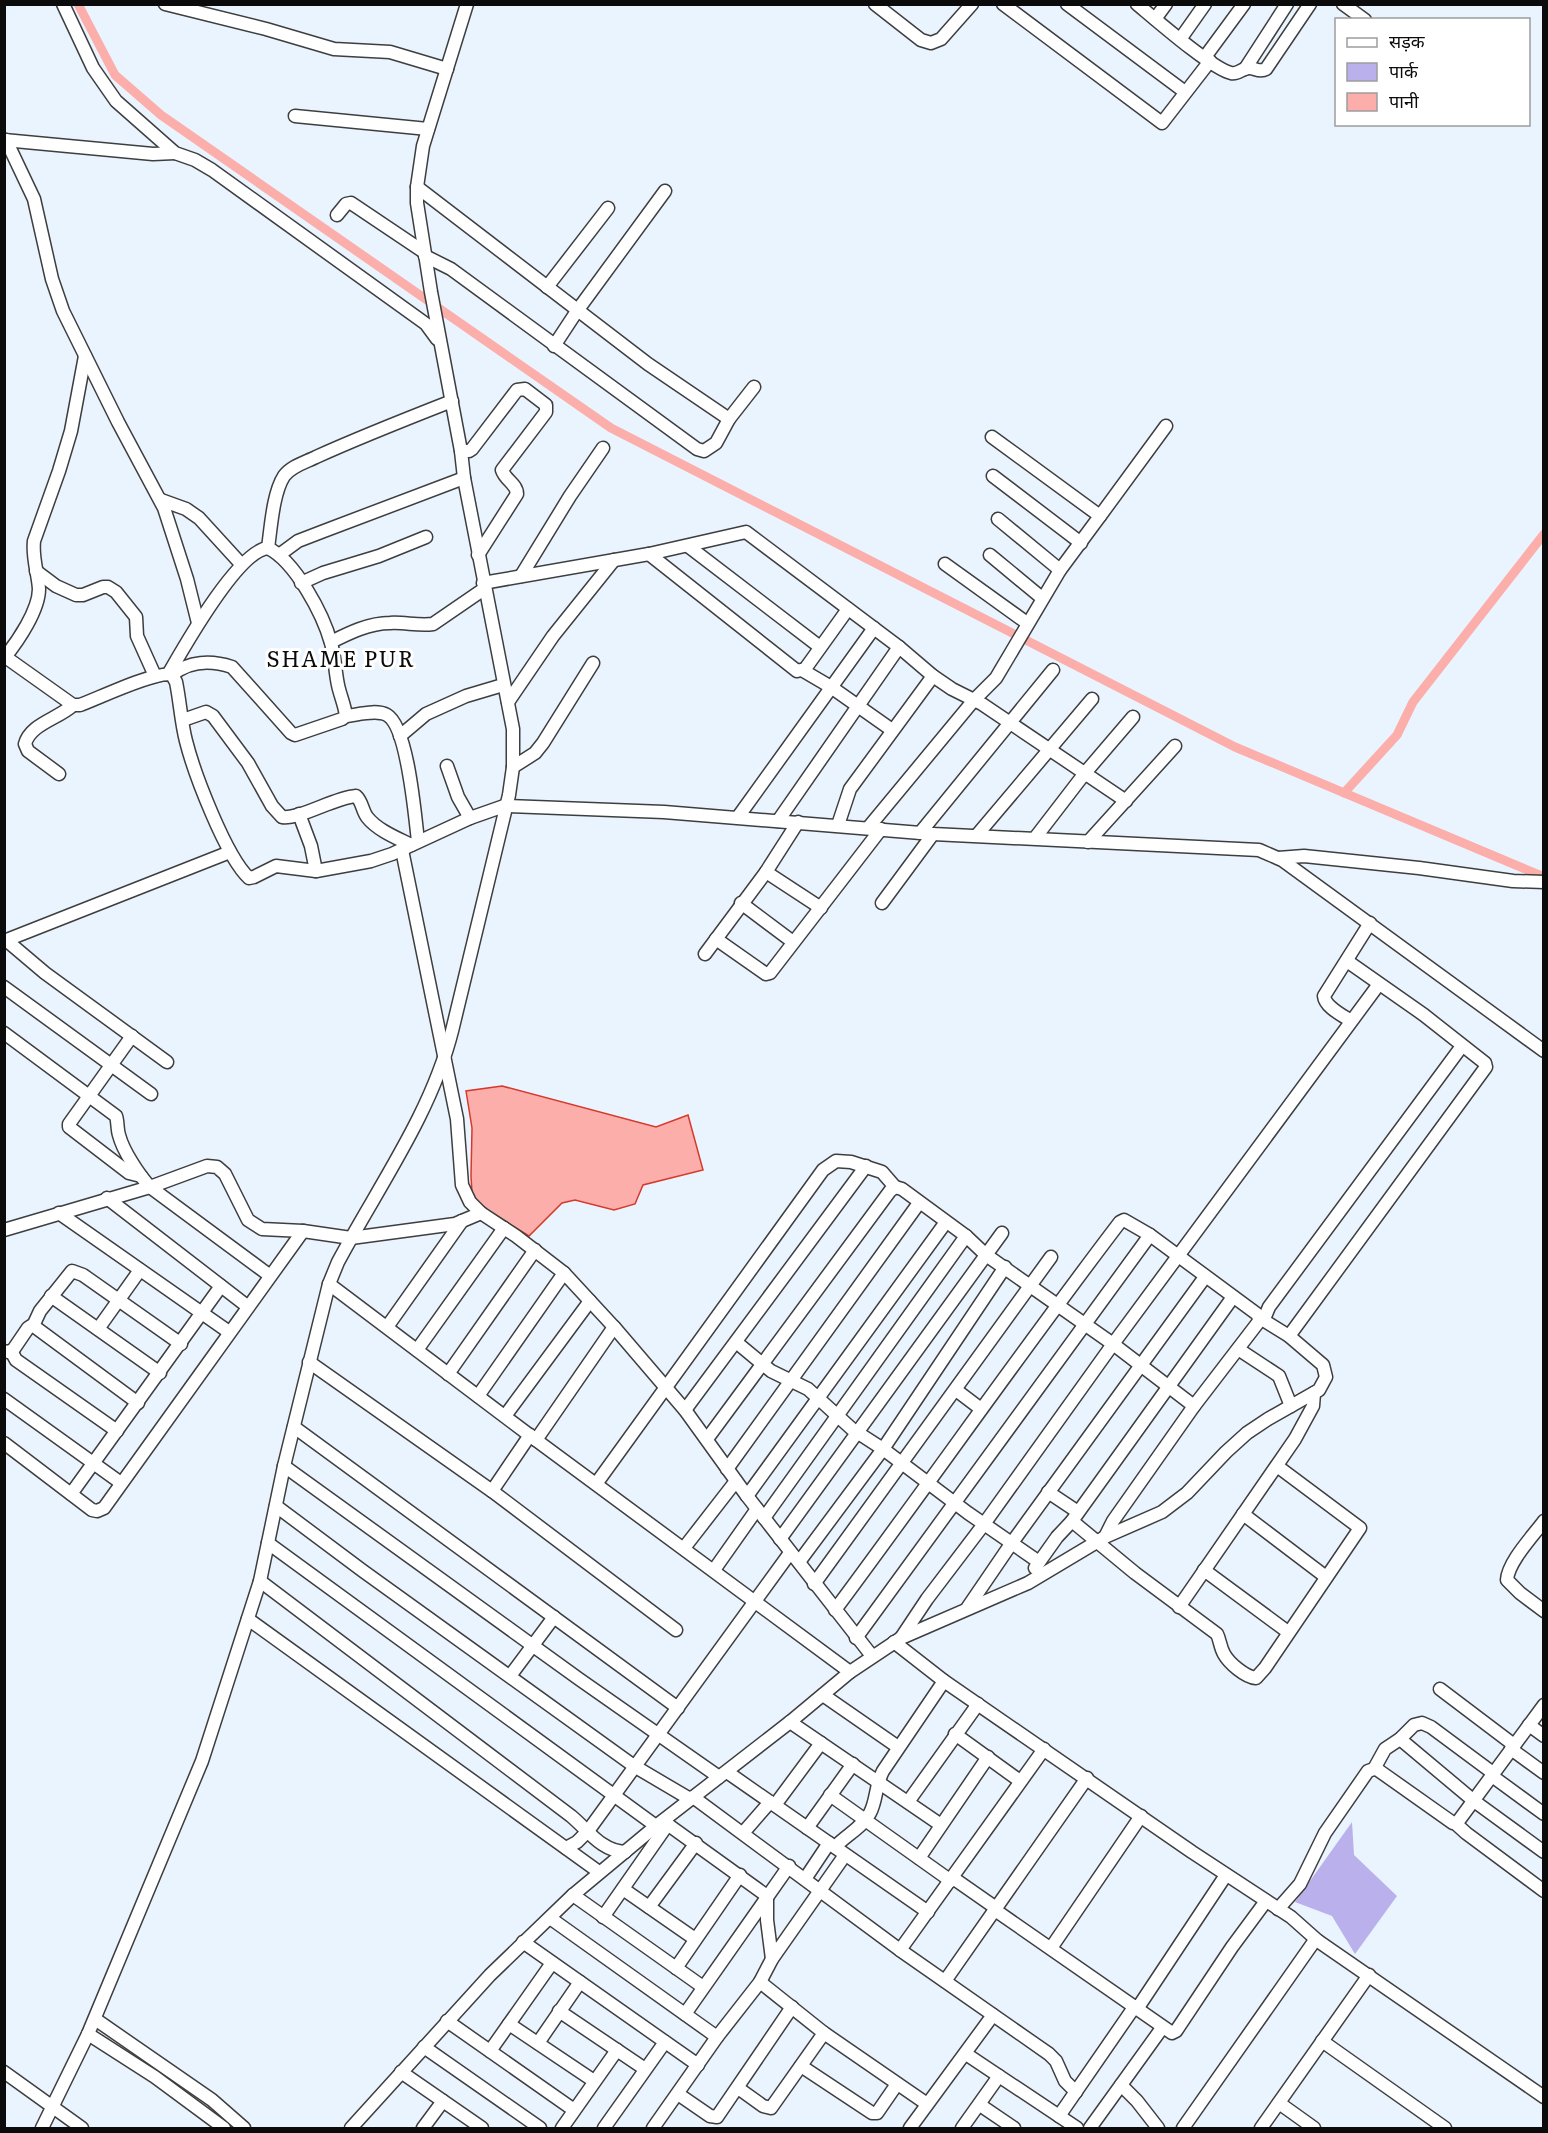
<svg xmlns="http://www.w3.org/2000/svg" width="1548" height="2133" viewBox="0 0 1548 2133" font-family="Literata,'Noto Sans Devanagari',serif">
<style>
.green{fill:#bab0ec}
.water{fill:#fbaeaa;stroke:#d7392b;stroke-width:1.5}
.lines{fill:none;stroke-linecap:round;stroke-linejoin:round}
.canal{stroke:#fbaeaa;stroke-width:9}
.minor-casing{stroke:#3e3e3e;stroke-width:15}
.minor{stroke:#fff;stroke-width:12}
.labels{text-anchor:middle;dominant-baseline:central;stroke-width:6;stroke-linejoin:round;paint-order:stroke}
.quarter-label{font-size:22px;letter-spacing:1.5px;fill:#0b0b0b;stroke:#fff}
</style>
<rect width="100%" height="100%" fill="#e9f4ff"/>
<!-- green -->
<path class="green" d="M1352,1822L1354,1855L1397,1896L1355,1954L1332,1916L1295,1902Z"/>
<!-- water -->
<path class="water" d="M502,1086L656,1127L688,1115L703,1170L643,1185L635,1204L614,1210L575,1200L562,1203L529,1236L477,1204L472,1193L471,1176L472,1128L466,1091Z"/>
<g class="lines">
<!-- canal -->
<g class="canal">
<path d="M78,4L115,75L161,115L611,428L1235,747L1544,877"/>
<path d="M1344,793L1397,735L1413,702L1544,534"/>
</g>
<defs>
<g id="minor">
<path d="M63,4L93,68L116,101L175,153L195,160L212,170L426,324L437,339"/>
<path d="M165,4L266,29L334,49L390,52L447,69"/>
<path d="M875,4L921,40L931,43L941,39L972,4"/>
<path d="M1003,4L1162,123L1210,61"/>
<path d="M1067,4L1185,92"/>
<path d="M1137,4C1155,19 1212,69 1231,73C1238,75 1242,68 1249,68C1256,68 1259,73 1266,69L1310,4"/>
<path d="M1343,4L1365,20"/>
<path d="M1155,19L1166,4"/>
<path d="M1181,38L1205,4"/>
<path d="M1205,57L1244,4"/>
<path d="M1245,69L1287,4"/>
<path d="M295,116L428,129"/>
<path d="M4,140L153,154L175,153"/>
<path d="M6,140L34,199L52,279L63,311L118,422L164,508L187,579L198,623"/>
<path d="M417,187L648,364L729,419"/>
<path d="M337,215L346,204L351,203L424,252"/>
<path d="M425,256L451,269L697,449L704,451L716,443L729,419L754,387"/>
<path d="M547,287L608,208"/>
<path d="M554,346L577,311L665,191"/>
<path d="M461,451H469L472,449L517,390L525,389L546,405V412L502,470C505,480 517,484 517,494L478,555"/>
<path d="M993,476L1081,543"/>
<path d="M161,500L186,509L199,518L241,564"/>
<path d="M1100,516L1166,426"/>
<path d="M998,519L1060,570"/>
<path d="M688,546L820,647"/>
<path d="M268,548C271,527 273,493 284,476C291,466 306,462 316,457C360,437 406,419 452,401"/>
<path d="M649,554L797,671L805,669L848,609"/>
<path d="M279,555L298,541L324,531L464,478"/>
<path d="M990,555L1042,598"/>
<path d="M945,564L1027,623"/>
<path d="M36,571L56,586L76,595H83L103,587H108L116,592L136,617L137,636L155,676"/>
<path d="M521,576L570,496L603,448"/>
<path d="M301,583L323,573L379,556L426,537"/>
<path d="M483,583L649,554L746,532L899,647L933,676L952,689L982,704L1126,801"/>
<path d="M331,642C349,633 369,623 390,623C404,622 419,626 433,624L484,589"/>
<path d="M4,656L73,705H80C97,699 157,670 172,675L176,682C180,701 181,722 186,741C194,773 226,857 249,878L254,877L276,866L316,871L371,861L392,854L470,818L507,805"/>
<path d="M5,657C18,641 39,610 39,589C38,573 32,558 34,541L59,471L71,431L85,356"/>
<path d="M802,670L831,687L892,730"/>
<path d="M169,673C184,647 238,551 268,548C295,561 323,614 331,643C335,657 335,671 338,685C340,695 345,706 346,716L342,719L295,735L291,733L232,667C211,660 189,661 172,675"/>
<path d="M508,702L553,636L614,560"/>
<path d="M346,716C357,715 376,709 387,715C408,727 415,817 418,841"/>
<path d="M183,720L206,712L213,716L248,763L272,806L282,817C301,819 333,798 356,796C362,801 362,810 367,817C377,830 397,838 411,845"/>
<path d="M400,736L426,714L466,696L503,685"/>
<path d="M447,766L458,797L470,818"/>
<path d="M513,767L535,753L543,743L593,663"/>
<path d="M59,774L28,751L25,744C30,724 58,719 73,705"/>
<path d="M506,806L664,812L933,834L1259,850L1282,860L1544,1051"/>
<path d="M299,814L311,846L316,871"/>
<path d="M738,817L874,628"/>
<path d="M778,821L899,647"/>
<path d="M838,825L850,789L933,676"/>
<path d="M868,828L974,700L996,678L1060,570L1100,516L992,437"/>
<path d="M920,833L1053,670"/>
<path d="M977,835L1092,699"/>
<path d="M1035,838L1085,773L1133,717"/>
<path d="M1088,842L1175,746"/>
<path d="M402,850L457,1119L462,1185L470,1202L481,1213L516,1236L564,1273L614,1327L685,1410L747,1496L872,1656"/>
<path d="M1278,858L1304,856L1419,868L1513,881L1544,882"/>
<path d="M766,872L821,908"/>
<path d="M741,903L793,942"/>
<path d="M882,903L933,834"/>
<path d="M716,939L766,974L770,973L881,829"/>
<path d="M6,940L45,973L167,1062"/>
<path d="M4,941L230,852"/>
<path d="M705,954L766,872L798,822"/>
<path d="M4,987L151,1094"/>
<path d="M1351,1021C1342,1015 1325,1007 1324,996L1370,923"/>
<path d="M4,1033L116,1116C118,1122 117,1129 119,1135C123,1151 139,1175 150,1187L269,1275"/>
<path d="M132,1036L69,1124V1127L129,1173L141,1176"/>
<path d="M107,1198L247,1306"/>
<path d="M59,1213L229,1332"/>
<path d="M4,1230L150,1187L207,1166L217,1167L225,1174L248,1220L262,1229L303,1231L351,1238L455,1224L481,1213"/>
<path d="M329,1284L536,1440L850,1672"/>
<path d="M51,1296L160,1373"/>
<path d="M1264,1319L1269,1307L1462,1046"/>
<path d="M33,1326L40,1311L72,1271L83,1275L181,1344"/>
<path d="M387,1327L462,1221"/>
<path d="M98,1329L140,1270"/>
<path d="M1289,1336L1486,1067L1485,1063L1424,1015L1347,961"/>
<path d="M736,1342L771,1371L808,1389L852,1429L883,1449L968,1513L1039,1562"/>
<path d="M1238,1349L1279,1376L1291,1406"/>
<path d="M417,1350L504,1228"/>
<path d="M4,1351L8,1352L13,1350L28,1328L31,1326L35,1327L138,1403"/>
<path d="M11,1351L16,1360L117,1431"/>
<path d="M309,1362L492,1491L676,1630"/>
<path d="M448,1374L535,1250"/>
<path d="M956,1390L981,1409"/>
<path d="M478,1396L564,1273"/>
<path d="M4,1399L121,1483"/>
<path d="M685,1410L866,1166"/>
<path d="M505,1416L590,1301"/>
<path d="M294,1427L678,1708"/>
<path d="M707,1439L890,1191L895,1187L902,1189L966,1236L986,1255L1113,1344L1194,1406"/>
<path d="M536,1440L614,1327"/>
<path d="M4,1443L92,1510L97,1511L104,1508L303,1231"/>
<path d="M284,1466L579,1679L719,1777"/>
<path d="M727,1469L919,1203"/>
<path d="M596,1484L823,1170L836,1161L851,1162L882,1172L895,1187"/>
<path d="M492,1491L530,1435"/>
<path d="M1048,1492L1078,1512"/>
<path d="M71,1494L221,1286"/>
<path d="M747,1496L946,1222"/>
<path d="M276,1506L363,1571L634,1766L690,1799"/>
<path d="M1243,1514L1326,1577"/>
<path d="M764,1518L966,1236"/>
<path d="M1072,1521L1135,1573L1217,1634C1220,1640 1220,1647 1224,1654C1229,1663 1245,1677 1256,1678L1265,1668L1360,1528L1277,1466"/>
<path d="M1544,1521C1533,1536 1508,1562 1507,1580L1520,1593L1544,1611"/>
<path d="M780,1539L1002,1233"/>
<path d="M268,1543L656,1826"/>
<path d="M684,1548L736,1481"/>
<path d="M799,1562L883,1449L1005,1267"/>
<path d="M1035,1568L1057,1537L1072,1521L1233,1297"/>
<path d="M714,1570L757,1509"/>
<path d="M1204,1570L1288,1632"/>
<path d="M260,1581L571,1816C588,1830 601,1851 625,1852"/>
<path d="M814,1584L1051,1257"/>
<path d="M968,1607L1011,1544L1205,1277"/>
<path d="M1179,1607L1295,1439L1313,1406L1314,1393"/>
<path d="M835,1610C931,1481 1023,1349 1120,1222L1124,1220L1150,1235L1257,1314L1260,1320L1194,1406L1113,1521L1105,1537"/>
<path d="M248,1619L599,1872"/>
<path d="M856,1638L1150,1235"/>
<path d="M901,1638L927,1599L984,1524L1113,1344L1379,984"/>
<path d="M894,1642L944,1681L1192,1852L1291,1917L1318,1941"/>
<path d="M510,1676L554,1617"/>
<path d="M1440,1689L1514,1745"/>
<path d="M823,1695L898,1747"/>
<path d="M790,1722L941,1825"/>
<path d="M1529,1725L1544,1736"/>
<path d="M955,1734L1020,1781"/>
<path d="M1400,1739L1474,1801L1544,1852"/>
<path d="M1511,1749L1544,1773"/>
<path d="M1374,1769L1385,1749L1400,1739L1414,1725L1422,1723L1431,1727L1493,1773"/>
<path d="M727,1772L928,1912"/>
<path d="M1492,1776L1544,1814"/>
<path d="M830,1795L951,1881"/>
<path d="M693,1797L900,1950L1049,2054L1056,2061L1065,2081L1076,2092"/>
<path d="M908,1802L978,1704"/>
<path d="M775,1805L821,1743"/>
<path d="M663,1821L767,1896V1920L772,1959"/>
<path d="M1455,1823L1466,1833L1544,1891"/>
<path d="M807,1828L853,1764"/>
<path d="M743,1833L770,1802"/>
<path d="M835,1847C846,1835 862,1828 870,1813C877,1800 875,1786 883,1771L944,1681"/>
<path d="M566,1848L577,1842L588,1831L790,1553"/>
<path d="M919,1858L988,1757"/>
<path d="M953,1878L996,1908"/>
<path d="M805,1879L829,1843"/>
<path d="M623,1889L695,1939"/>
<path d="M573,1895L703,1987"/>
<path d="M649,1907L696,1843"/>
<path d="M1278,1909L1300,1884L1325,1833L1368,1771L1374,1769L1378,1770L1453,1823H1457L1544,1705"/>
<path d="M995,1910L1172,2033L1176,2031L1232,1947L1266,1901"/>
<path d="M603,1917L668,1824"/>
<path d="M550,1918L717,2037"/>
<path d="M523,1942L698,2065"/>
<path d="M1051,1948L1141,1816"/>
<path d="M900,1950L1044,1749"/>
<path d="M676,1968L740,1875"/>
<path d="M945,1981L1087,1778"/>
<path d="M760,1982L824,2033L927,2104"/>
<path d="M1137,2009L1226,1875"/>
<path d="M559,2011L645,2069"/>
<path d="M685,2014L789,1866"/>
<path d="M95,2019L212,2100L244,2128"/>
<path d="M447,2021L574,2110"/>
<path d="M509,2024L594,2081"/>
<path d="M88,2034L155,2077L224,2128"/>
<path d="M1322,2041L1445,2128"/>
<path d="M538,2043L580,1982"/>
<path d="M424,2047L540,2128"/>
<path d="M490,2051L552,1963"/>
<path d="M966,2054L1077,2128"/>
<path d="M801,2066L872,2113H877L897,2084"/>
<path d="M4,2072L82,2128"/>
<path d="M401,2072L482,2128"/>
<path d="M1121,2085L1137,2101L1158,2128"/>
<path d="M738,2088L763,2106L771,2108L824,2033"/>
<path d="M678,2094L710,2116L717,2117L792,2007"/>
<path d="M1279,2103L1314,2128"/>
<path d="M980,2105L1014,2128"/>
<path d="M1059,2116L1135,2006"/>
<path d="M42,2128L88,2034L202,1761L260,1581L284,1466L329,1284L338,1262C378,1187 431,1114 452,1031L509,795L513,767V729L464,478L461,451L431,292L417,203V187L423,146L467,4"/>
<path d="M351,2128L490,1975L573,1895L656,1826L790,1722L850,1672L901,1638L1028,1583L1105,1537L1162,1512L1187,1493L1226,1452L1247,1433L1268,1419L1319,1390L1326,1377L1323,1365L1289,1336L1260,1318"/>
<path d="M423,2128L443,2101"/>
<path d="M562,2128L617,2050"/>
<path d="M604,2128L665,2042"/>
<path d="M653,2128L717,2037L760,1982L772,1959L845,1855"/>
<path d="M910,2128L993,2015"/>
<path d="M962,2128L999,2076"/>
<path d="M1090,2128L1162,2028"/>
<path d="M1183,2128L1313,1943L1318,1941L1544,2097"/>
<path d="M1261,2128L1369,1975"/>
</g>
</defs>
<!-- minor casing -->
<use href="#minor" class="minor-casing"/>
<!-- minor -->
<use href="#minor" class="minor"/>
</g>
<g class="labels">
<!-- quarter labels -->
<g class="quarter-label">
<text x="341" y="657">SHAME PUR</text>
</g>
</g>
<!-- border -->
<rect width="1548" height="2133" fill="none" stroke="#0b0b0b" stroke-width="12"/>
<!-- legend -->
<rect x="1335" y="18" width="195" height="108" fill="#ffffff" stroke="#9d9d9d" stroke-width="1.5"/>
<rect x="1347" y="38" width="30" height="9" fill="#ffffff" stroke="#9d9d9d" stroke-width="1.5"/>
<text x="1389" y="48" font-size="18" fill="#0b0b0b">सड़क</text>
<rect x="1347" y="63" width="30" height="18" fill="#bab0ec" stroke="#9d9d9d" stroke-width="1.5"/>
<text x="1389" y="78" font-size="18" fill="#0b0b0b">पार्क</text>
<rect x="1347" y="93" width="30" height="18" fill="#fbaeaa" stroke="#9d9d9d" stroke-width="1.5"/>
<text x="1389" y="108" font-size="18" fill="#0b0b0b">पानी</text>
</svg>
